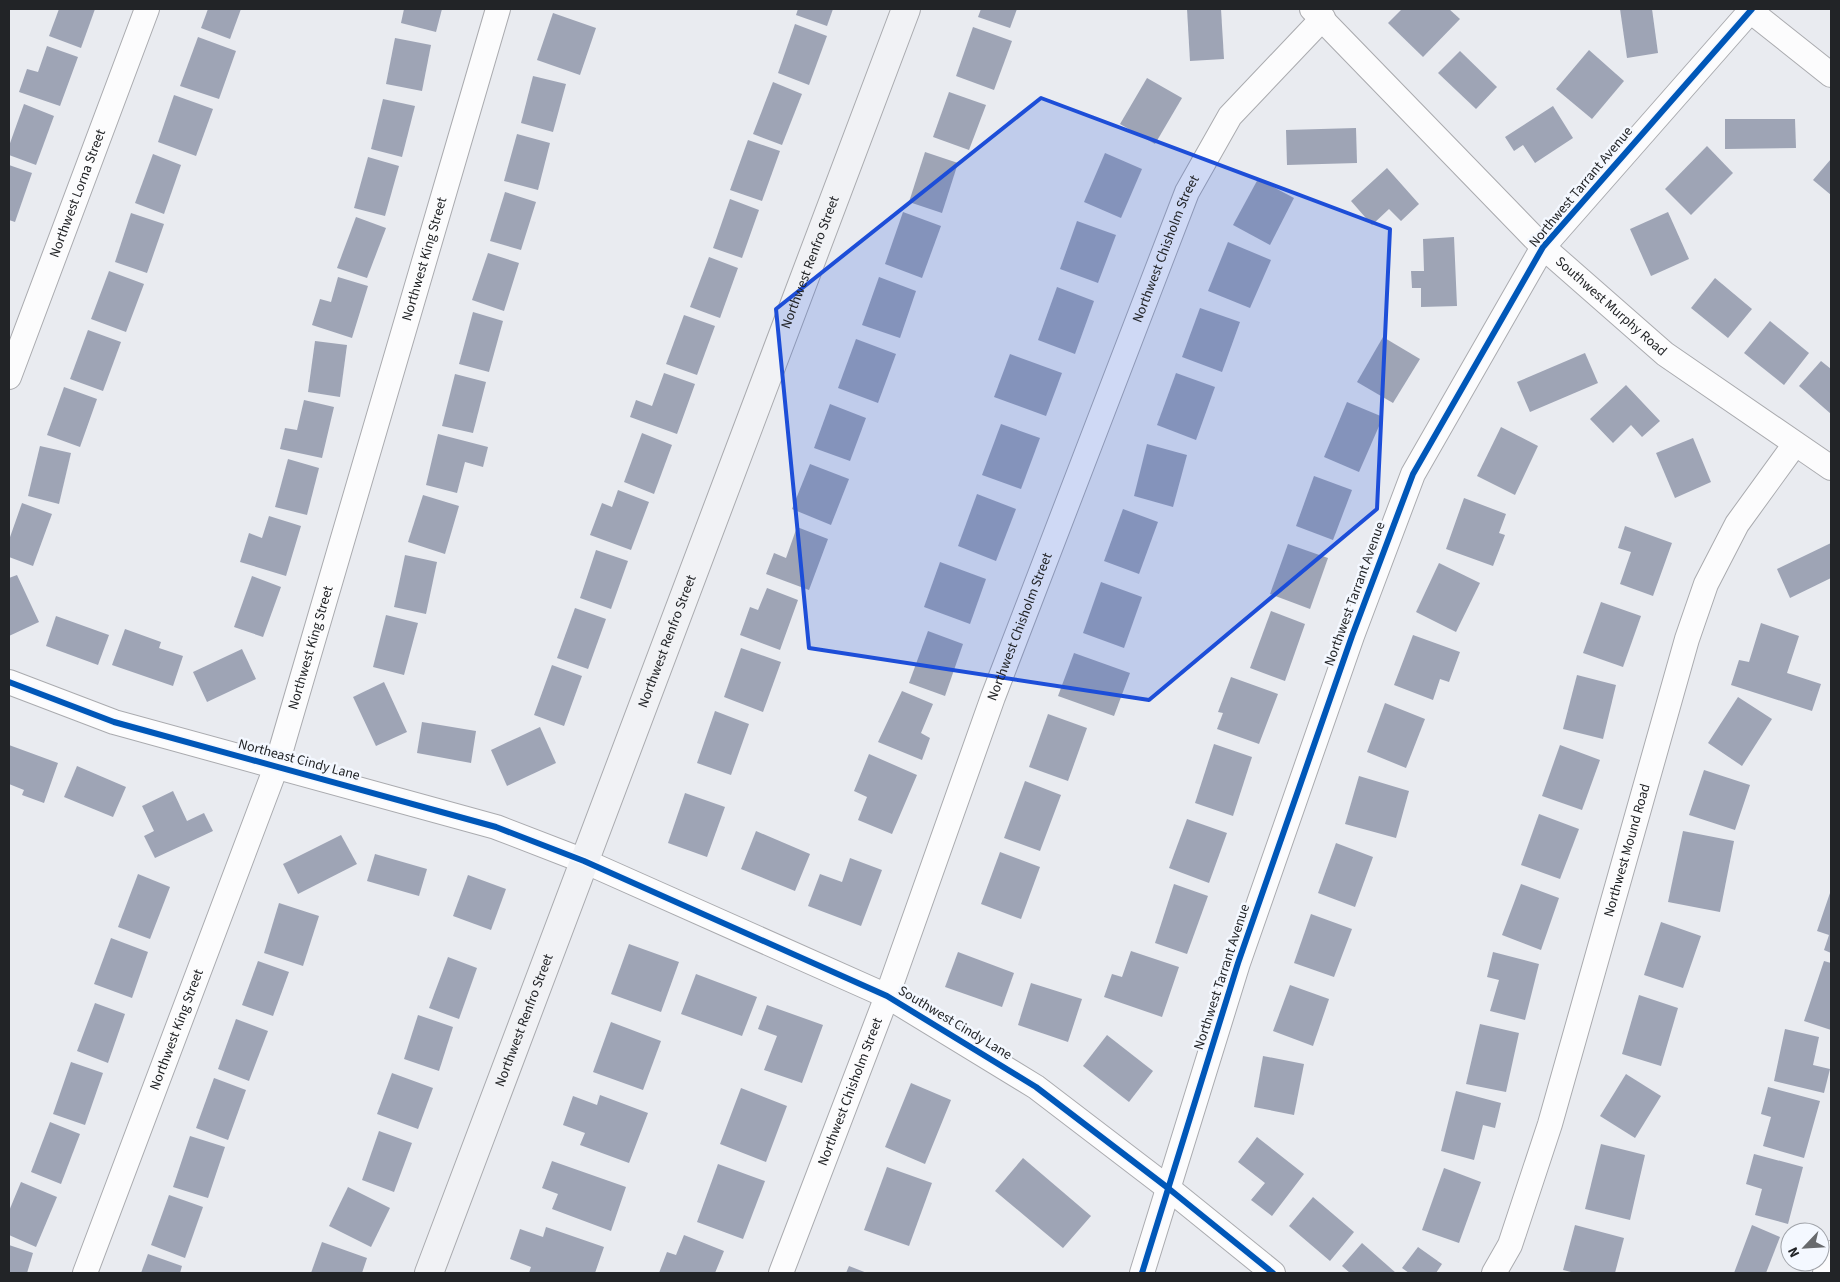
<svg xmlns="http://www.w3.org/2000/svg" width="1840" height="1282" viewBox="0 0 1840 1282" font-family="'Source Sans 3',sans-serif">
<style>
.building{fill:#9ea4b5}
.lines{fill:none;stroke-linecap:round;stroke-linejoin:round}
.street-casing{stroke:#aaabaf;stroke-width:26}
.secondary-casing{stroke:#aaabaf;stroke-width:30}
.street{stroke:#fcfcfd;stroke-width:24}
.secondary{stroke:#f1f2f5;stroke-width:28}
.cycleway-casing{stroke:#f4f8ff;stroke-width:9}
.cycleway{stroke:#0057b8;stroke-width:6}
.marked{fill:#1d4ed8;fill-opacity:0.2;stroke:#1d4ed8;stroke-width:4;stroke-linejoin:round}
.labels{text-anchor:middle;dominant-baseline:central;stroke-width:5;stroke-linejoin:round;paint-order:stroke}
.street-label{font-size:14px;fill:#222427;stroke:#f4f8ff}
</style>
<rect width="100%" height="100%" fill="#e9ebf0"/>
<!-- building -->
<g class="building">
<path d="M59,9H95L81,48L49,36Z"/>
<path d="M208,9H241L230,39L201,28Z"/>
<path d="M404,9H442L436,32L401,23Z"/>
<path d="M798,9H833L827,26L796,15Z"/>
<path d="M981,9H1017L1010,28L978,17Z"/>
<path d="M1187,9H1221L1224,59L1190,61Z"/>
<path d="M1402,9H1449L1460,19L1423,57L1388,23Z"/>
<path d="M1620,9H1652L1658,53L1627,58Z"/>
<path d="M553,13L596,28L580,75L537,60Z"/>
<path d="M795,24L827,36L809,85L778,73Z"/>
<path d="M973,27L1012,41L994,90L956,76Z"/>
<path d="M198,37L236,51L219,99L180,86Z"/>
<path d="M395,38L431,45L422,91L386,84Z"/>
<path d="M47,46L78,57L60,106L19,92L27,69L38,72Z"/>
<path d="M1589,50L1624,81L1592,119L1556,89Z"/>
<path d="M1460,51L1497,87L1476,109L1438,73Z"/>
<path d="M533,76L566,84L553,132L521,123Z"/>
<path d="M1147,78L1182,98L1155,144L1120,124Z"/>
<path d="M773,82L802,94L782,145L753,134Z"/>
<path d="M949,92L986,105L969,150L933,137Z"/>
<path d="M174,95L213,109L196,156L158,142Z"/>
<path d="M383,99L415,106L402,157L371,149Z"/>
<path d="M24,104L54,116L36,165L9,155V146Z"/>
<path d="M1553,106L1573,138L1535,163L1523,145L1514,151L1505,137Z"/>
<path d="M1725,119H1795L1796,148L1725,149Z"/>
<path d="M1356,128L1357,163L1287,165L1286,130Z"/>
<path d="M517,134L550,143L538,190L504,181Z"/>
<path d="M748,140L780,151L762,201L730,190Z"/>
<path d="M1707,146L1733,173L1691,215L1665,189Z"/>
<path d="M925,152L958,163L942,213L909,202Z"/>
<path d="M1105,153L1142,169L1121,218L1084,202Z"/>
<path d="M153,154L181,165L164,214L135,203Z"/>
<path d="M368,157L399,166L385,216L354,208Z"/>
<path d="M1831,159V195L1813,180Z"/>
<path d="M9,165L32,173L15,222L9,220Z"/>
<path d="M1387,168L1419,204L1401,221L1389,209L1372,225L1351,201Z"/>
<path d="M1258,179L1294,198L1270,245L1233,225Z"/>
<path d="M505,192L536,202L521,250L490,241Z"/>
<path d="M730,199L759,210L742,258L713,248Z"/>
<path d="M903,212L941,226L922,278L885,264Z"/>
<path d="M1668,212L1689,259L1651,276L1630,229Z"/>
<path d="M131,213L164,224L147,273L115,262Z"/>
<path d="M356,217L386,228L367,278L337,268Z"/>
<path d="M1077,221L1116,235L1098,283L1060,269Z"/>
<path d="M1454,237L1457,306L1421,307V288H1412L1411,271H1424L1423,239Z"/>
<path d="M1228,242L1271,260L1250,308L1208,291Z"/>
<path d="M488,253L519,263L504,311L472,300Z"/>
<path d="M709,257L738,268L720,318L690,307Z"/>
<path d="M109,271L144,284L126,332L91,319Z"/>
<path d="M338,277L368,286L352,338L312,325L320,299L331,302Z"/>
<path d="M879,277L916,291L900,338L862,325Z"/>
<path d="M1715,278L1752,309L1728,338L1691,308Z"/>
<path d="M1057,287L1094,301L1075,354L1038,340Z"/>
<path d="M1200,308L1240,322L1222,372L1182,357Z"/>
<path d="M473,312L503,321L489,372L459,364Z"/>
<path d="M684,315L715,326L697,375L666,364Z"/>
<path d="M1770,321L1809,353L1784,385L1744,353Z"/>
<path d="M88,330L121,342L103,391L70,379Z"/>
<path d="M1383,337L1420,359L1393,403L1357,382Z"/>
<path d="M856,339L896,354L878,403L838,388Z"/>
<path d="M315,341L347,345L340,397L308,392Z"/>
<path d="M1585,353L1598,383L1530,412L1517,382Z"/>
<path d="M1010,354L1062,373L1046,416L994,397Z"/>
<path d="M1821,361L1831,369V414L1799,386Z"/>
<path d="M664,373L695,384L677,434L630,417L636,400L652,406Z"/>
<path d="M1176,373L1215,387L1196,440L1157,425Z"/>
<path d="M455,374L486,382L473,433L442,426Z"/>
<path d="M1626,385L1660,421L1642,437L1631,425L1613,443L1590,419Z"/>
<path d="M64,387L97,399L80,447L47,435Z"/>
<path d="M304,400L334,407L322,458L280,449L285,428L297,430Z"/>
<path d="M1347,402L1383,417L1359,472L1324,457Z"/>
<path d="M830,404L866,418L850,461L814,448Z"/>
<path d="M1001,424L1040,438L1021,489L982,475Z"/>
<path d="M1501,427L1538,446L1515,495L1477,476Z"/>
<path d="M642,433L672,445L654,494L624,482Z"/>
<path d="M438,434L488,447L483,467L465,462L457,493L426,485Z"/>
<path d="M1693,438L1711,482L1675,498L1656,453Z"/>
<path d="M1147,444L1187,455L1173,507L1134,496Z"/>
<path d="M40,446L71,453L59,504L28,496Z"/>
<path d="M288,459L319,468L307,515L275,507Z"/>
<path d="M810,464L849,479L831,525L792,509Z"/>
<path d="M1314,476L1352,490L1333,540L1296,526Z"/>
<path d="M618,490L649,502L631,550L590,535L602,503L612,507Z"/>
<path d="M977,494L1016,509L996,561L958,546Z"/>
<path d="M423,495L459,506L445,554L408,542Z"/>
<path d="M1464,498L1506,514L1499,533L1505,535L1493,566L1446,549Z"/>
<path d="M22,503L52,514L33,566L9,557V540Z"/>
<path d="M1123,509L1158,522L1139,574L1104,561Z"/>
<path d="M269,516L301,526L286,576L240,562L249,533L262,538Z"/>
<path d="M1625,526L1672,543L1653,596L1620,584L1631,552L1618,548Z"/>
<path d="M797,527L828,539L809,590L766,574L774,553L786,558Z"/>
<path d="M1831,543V578L1790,598L1777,569Z"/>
<path d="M1288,544L1328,558L1310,609L1270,594Z"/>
<path d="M596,550L628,561L611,609L580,598Z"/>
<path d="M405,555L437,562L426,614L394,607Z"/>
<path d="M940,562L986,579L970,624L924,607Z"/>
<path d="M1439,563L1480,583L1456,632L1416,612Z"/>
<path d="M17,575L39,622L9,636V578Z"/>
<path d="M252,576L281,587L263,637L234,627Z"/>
<path d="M1101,582L1142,597L1124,648L1083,633Z"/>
<path d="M767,588L798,600L780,650L740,635L750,607L758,610Z"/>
<path d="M1601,602L1641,616L1623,667L1583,653Z"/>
<path d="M575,608L606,619L588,669L557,658Z"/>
<path d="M1271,611L1305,624L1285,681L1250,668Z"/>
<path d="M386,615L418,623L404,675L373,667Z"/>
<path d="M56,616L109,635L98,665L46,646Z"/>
<path d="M1761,623L1799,636L1787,673L1821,684L1812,711L1731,685L1739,660L1749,662Z"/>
<path d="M125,629L161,642L159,648L183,656L173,686L112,665Z"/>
<path d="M928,631L963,644L945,696L909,683Z"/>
<path d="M1413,635L1460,652L1449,682L1440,679L1433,700L1394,685Z"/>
<path d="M741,648L781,662L763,712L724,697Z"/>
<path d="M242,649L256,679L207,702L193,672Z"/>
<path d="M1074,653L1130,673L1114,716L1058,696Z"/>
<path d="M552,665L582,676L564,726L534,715Z"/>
<path d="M1577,675L1616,685L1603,739L1563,729Z"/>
<path d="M1231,677L1278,694L1259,744L1217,729L1223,713L1218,712Z"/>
<path d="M384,682L407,732L376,746L353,697Z"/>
<path d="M902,691L933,704L921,733L930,738L922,760L878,742Z"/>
<path d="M1738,697L1772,719L1742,766L1708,743Z"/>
<path d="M1385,703L1425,719L1406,768L1367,752Z"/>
<path d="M715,711L749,724L731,775L697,763Z"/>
<path d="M1048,714L1087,728L1068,781L1029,767Z"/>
<path d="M422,722L476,731L471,763L417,753Z"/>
<path d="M540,727L556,763L507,786L491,750Z"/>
<path d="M1214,744L1252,757L1233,816L1195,803Z"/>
<path d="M9,745L58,763L44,803L22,795L24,790L9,784Z"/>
<path d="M1560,745L1600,760L1582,810L1542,796Z"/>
<path d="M869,754L917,775L892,834L858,820L867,797L854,791Z"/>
<path d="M77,766L126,787L113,817L64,797Z"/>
<path d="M1704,770L1750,785L1735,830L1689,815Z"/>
<path d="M1359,776L1409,791L1396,838L1345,824Z"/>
<path d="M1025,781L1061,795L1040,851L1004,838Z"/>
<path d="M173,791L187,821L204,813L213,831L155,858L144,836L154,831L142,806Z"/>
<path d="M685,793L725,807L707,857L668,843Z"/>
<path d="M1539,814L1579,829L1560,879L1521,865Z"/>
<path d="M1187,819L1227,833L1209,883L1169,868Z"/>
<path d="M756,831L810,854L795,891L741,869Z"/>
<path d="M1683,831L1734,841L1720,912L1668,902Z"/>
<path d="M341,835L357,864L298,894L283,864Z"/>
<path d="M1336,843L1373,857L1355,907L1318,893Z"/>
<path d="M1000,852L1040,867L1021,919L981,904Z"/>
<path d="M375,854L427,869L419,896L367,881Z"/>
<path d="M850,858L882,870L861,926L808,906L820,874L842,882Z"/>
<path d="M138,874L170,887L150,939L118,927Z"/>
<path d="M468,875L506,889L491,930L453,916Z"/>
<path d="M1174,884L1208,896L1187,954L1155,943Z"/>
<path d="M1521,884L1559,898L1541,950L1502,935Z"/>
<path d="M1830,893H1831V953L1824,950L1829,935L1817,931Z"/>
<path d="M279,903L319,916L303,966L264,953Z"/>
<path d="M1311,914L1352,929L1334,977L1294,963Z"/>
<path d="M1661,922L1701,936L1683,988L1644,975Z"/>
<path d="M111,938L148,952L132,998L94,984Z"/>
<path d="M629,944L679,962L661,1012L611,994Z"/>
<path d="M1131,951L1179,967L1162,1017L1104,997L1112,974L1122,977Z"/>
<path d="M958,952L1014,973L1002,1007L945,987Z"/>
<path d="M1493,952L1539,964L1525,1020L1490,1011L1499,980L1487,977Z"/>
<path d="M448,957L477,968L459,1019L429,1008Z"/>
<path d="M258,961L289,972L273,1016L242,1005Z"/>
<path d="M1824,961L1831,963V1030L1804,1021Z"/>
<path d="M696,974L757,997L742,1036L681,1014Z"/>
<path d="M1031,983L1082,999L1068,1042L1018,1025Z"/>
<path d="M1290,985L1329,999L1313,1046L1273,1031Z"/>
<path d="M1639,995L1678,1008L1661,1066L1622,1054Z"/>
<path d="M95,1003L125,1014L108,1063L77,1051Z"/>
<path d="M767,1005L823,1025L802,1083L764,1070L777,1036L758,1029Z"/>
<path d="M418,1015L453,1027L439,1071L404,1059Z"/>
<path d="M236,1019L268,1031L249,1081L218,1069Z"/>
<path d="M611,1022L661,1041L643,1090L593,1072Z"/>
<path d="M1480,1024L1519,1033L1506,1092L1466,1084Z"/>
<path d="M1785,1029L1819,1037L1813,1065L1830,1069L1824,1093L1774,1081Z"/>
<path d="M1107,1035L1153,1071L1129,1102L1083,1066Z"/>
<path d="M1263,1056L1304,1064L1294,1115L1254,1107Z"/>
<path d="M71,1062L103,1073L85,1125L53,1114Z"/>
<path d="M392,1073L433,1088L418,1129L377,1114Z"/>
<path d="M1626,1074L1661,1096L1635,1138L1600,1116Z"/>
<path d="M214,1078L246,1090L228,1140L196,1128Z"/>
<path d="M911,1083L951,1100L925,1164L885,1147Z"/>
<path d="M1768,1087L1820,1101L1804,1158L1763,1146L1771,1117L1761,1114Z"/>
<path d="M741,1088L787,1106L766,1162L720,1144Z"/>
<path d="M1456,1091L1501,1103L1495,1128L1483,1125L1474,1160L1441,1151Z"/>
<path d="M600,1095L648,1113L629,1163L580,1145L585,1133L563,1125L573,1096L597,1105Z"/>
<path d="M50,1122L80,1134L61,1184L31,1172Z"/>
<path d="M379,1131L412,1143L394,1192L362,1180Z"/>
<path d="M190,1136L225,1147L208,1198L173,1187Z"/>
<path d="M1257,1137L1304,1174L1272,1216L1251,1200L1265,1183L1238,1162Z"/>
<path d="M1601,1144L1645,1155L1630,1220L1585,1209Z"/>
<path d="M1754,1154L1803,1167L1788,1224L1755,1215L1762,1189L1746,1184Z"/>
<path d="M1023,1158L1091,1216L1063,1248L995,1191Z"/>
<path d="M552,1161L626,1187L611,1231L552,1209L558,1194L542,1188Z"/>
<path d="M718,1164L765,1181L743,1239L697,1222Z"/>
<path d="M887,1167L932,1183L909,1246L864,1230Z"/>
<path d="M1444,1168L1481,1182L1459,1243L1422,1230Z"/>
<path d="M21,1182L57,1197L36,1247L9,1235V1211Z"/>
<path d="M348,1187L390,1208L371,1247L329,1226Z"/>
<path d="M169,1195L203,1207L185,1258L151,1245Z"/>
<path d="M1313,1197L1354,1232L1330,1261L1289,1226Z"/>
<path d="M1575,1225L1624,1238L1615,1273H1575L1563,1270Z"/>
<path d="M1752,1225L1780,1237L1766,1273H1734Z"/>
<path d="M546,1227L604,1247L595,1273H529L531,1267L510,1259L520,1229L543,1237Z"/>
<path d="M684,1235L724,1251L715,1273H659L667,1252L676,1255Z"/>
<path d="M322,1242L367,1258L362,1273H311Z"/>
<path d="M1362,1243L1396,1273H1350L1342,1266Z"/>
<path d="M9,1245L33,1253L27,1273H9Z"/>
<path d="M1418,1247L1442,1264L1436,1273H1409L1402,1268Z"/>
<path d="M148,1254L182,1266L180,1273H141Z"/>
<path d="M849,1266L867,1273H846Z"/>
</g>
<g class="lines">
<defs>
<g id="street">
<path id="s1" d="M1312,9L1543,247L1665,354L1831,468"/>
<path d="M1748,9L1831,75"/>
<path id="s2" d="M9,377L147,9"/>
<path d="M9,682L114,722L496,827L584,861L887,996L1036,1087L1168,1188L1273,1273"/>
<path id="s3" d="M85,1273L276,767L498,9"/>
<path id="s4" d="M781,1273L887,996L993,697L1187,192L1230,116L1323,18"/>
<path d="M1142,1273L1238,963L1352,636L1413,474L1543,247L1752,9"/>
<path id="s5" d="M1494,1273L1510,1245L1550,1124L1687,639L1706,584L1737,524L1795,444"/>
<path d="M1825,1273L1831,1253"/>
</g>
<g id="secondary">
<path id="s6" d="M429,1273L906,9"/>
</g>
</defs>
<!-- street casing -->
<use href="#street" class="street-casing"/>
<!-- secondary casing -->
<use href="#secondary" class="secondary-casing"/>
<!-- street -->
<use href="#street" class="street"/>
<!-- secondary -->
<use href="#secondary" class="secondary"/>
<defs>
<g id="cycleway">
<path d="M9,682L114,722L496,827L584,861L887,996L1036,1087L1168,1188L1273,1273"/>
<path d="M1142,1273L1238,963L1352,636L1413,474L1543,247L1752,9"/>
</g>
</defs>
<!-- cycleway casing -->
<use href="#cycleway" class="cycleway-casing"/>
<!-- cycleway -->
<use href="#cycleway" class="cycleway"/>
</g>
<!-- marked area -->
<path class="marked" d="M1041,98L1390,229L1377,509L1149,700L809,648L776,309Z"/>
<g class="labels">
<!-- street labels -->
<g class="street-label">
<text transform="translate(1581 187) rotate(-50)">Northwest Tarrant Avenue</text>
<text stroke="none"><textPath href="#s2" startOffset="196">Northwest Lorna Street</textPath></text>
<text stroke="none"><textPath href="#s4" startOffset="1094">Northwest Chisholm Street</textPath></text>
<text stroke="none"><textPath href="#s3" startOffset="1070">Northwest King Street</textPath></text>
<text stroke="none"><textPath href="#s6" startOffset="1080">Northwest Renfro Street</textPath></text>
<text stroke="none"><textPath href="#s1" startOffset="422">Southwest Murphy Road</textPath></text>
<text transform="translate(1355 594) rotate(-70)">Northwest Tarrant Avenue</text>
<text stroke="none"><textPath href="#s4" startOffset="689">Northwest Chisholm Street</textPath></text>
<text stroke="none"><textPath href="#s6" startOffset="675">Northwest Renfro Street</textPath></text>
<text stroke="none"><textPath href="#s3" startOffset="665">Northwest King Street</textPath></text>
<text transform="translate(299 760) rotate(15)">Northeast Cindy Lane</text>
<text stroke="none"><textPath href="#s5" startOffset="444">Northwest Mound Road</textPath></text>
<text transform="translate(1222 977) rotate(-72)">Northwest Tarrant Avenue</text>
<text stroke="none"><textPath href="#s6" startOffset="270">Northwest Renfro Street</textPath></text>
<text transform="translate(955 1023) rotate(31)">Southwest Cindy Lane</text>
<text stroke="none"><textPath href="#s3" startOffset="260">Northwest King Street</textPath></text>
<text stroke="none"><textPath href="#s4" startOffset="194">Northwest Chisholm Street</textPath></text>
</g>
</g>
<!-- border -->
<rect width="1840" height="1282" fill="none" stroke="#222427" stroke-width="20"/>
<!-- north arrow -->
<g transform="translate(1805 1247) rotate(245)"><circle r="24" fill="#f4f8ff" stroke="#a0a3a9"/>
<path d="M0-4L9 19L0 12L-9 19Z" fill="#686a6d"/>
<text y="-8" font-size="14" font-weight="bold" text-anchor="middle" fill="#222427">N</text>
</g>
</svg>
